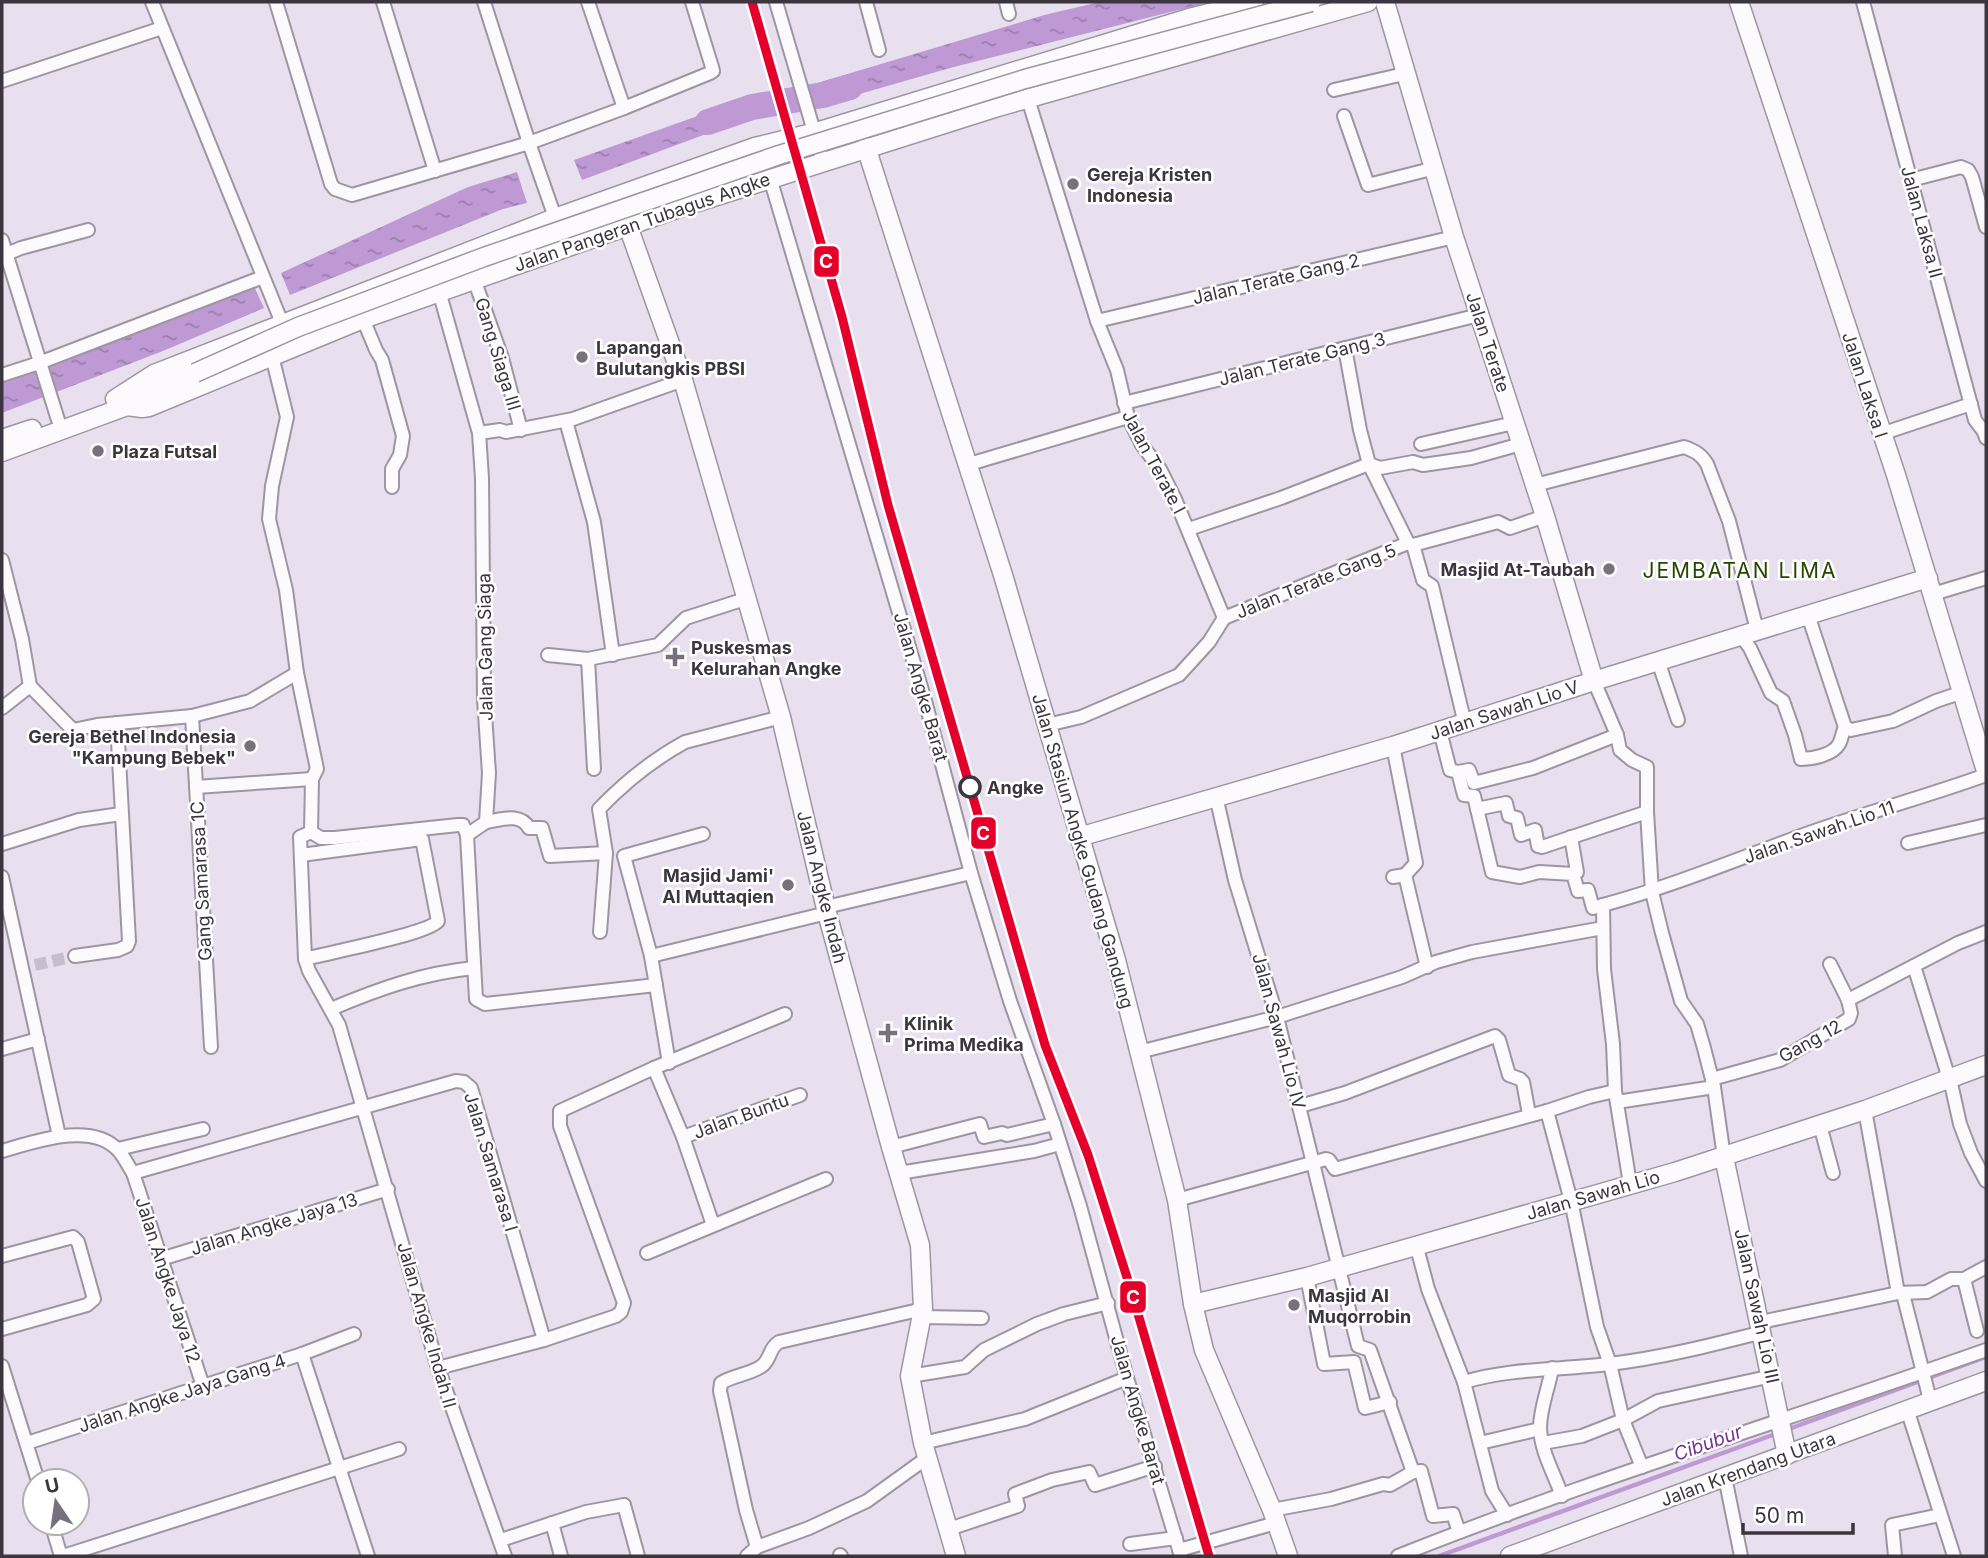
<svg xmlns="http://www.w3.org/2000/svg" width="1988" height="1558" viewBox="0 0 1988 1558" font-family="Inter,sans-serif">
<style>
.water{fill:url(#water-ripples)}
.lines{fill:none;stroke-linecap:round;stroke-linejoin:round}
.stream{stroke:#be99d4;stroke-width:4.5}
.river{stroke:#be99d4;stroke-width:26}
.street-tunnel{stroke:#c6becc;stroke-width:12;stroke-dasharray:12 6;stroke-linecap:butt}
.street-casing{stroke:#9d96a1;stroke-width:16}
.secondary-casing{stroke:#9d96a1;stroke-width:21}
.street{stroke:#fcfafd;stroke-width:12}
.secondary{stroke:#fcfafd;stroke-width:18}
.secondary-bridge-casing{stroke:#9d96a1;stroke-width:21;stroke-linecap:butt}
.secondary-bridge{stroke:#fcfafd;stroke-width:18}
.rail-1-casing{stroke:#fff;stroke-width:14}
.rail-1{stroke:#e4002b;stroke-width:9}
.poi-dot{fill:#78717d;stroke:#fff;stroke-width:2.5}
.stop-dot{fill:#fff;stroke:#3b353f;stroke-width:3.5}
.labels{text-anchor:middle;dominant-baseline:central;stroke-width:5;stroke-linejoin:round;paint-order:stroke}
.poi-label{font-size:18px;font-weight:bold;fill:#3b353f;stroke:#fff;text-anchor:start}
.street-label{font-size:18px;fill:#3b353f;stroke:#fff}
.stop-label{font-size:18px;font-weight:bold;fill:#3b353f;stroke:#fff;text-anchor:start}
.water-label{font-size:19px;font-style:italic;fill:#723492;stroke:#fff}
.quarter-label{font-size:21px;letter-spacing:2px;fill:#274600;stroke:#fff}
.line-badge{stroke:#fff;stroke-width:2.5}
.badge-label{font-size:19px;text-anchor:middle;font-weight:bold;fill:#fff}
</style>
<defs>
<pattern id="water-ripples" width="26" height="14" patternUnits="userSpaceOnUse" patternTransform="scale(1.75)"><rect width="26" height="14" fill="#be99d4"/><path d="M2 4q2-2 4 0t4 0M15 11q2-2 4 0t4 0" fill="none" stroke="#9c7ead"/></pattern>
</defs>
<rect width="100%" height="100%" fill="#e9e0ef"/>
<!-- water -->
<g class="water">
<path d="M1100,2H1210L950,68L818,106L814,84L1048,14Z"/>
<path d="M737,102L744,120L582,180L574,160Z"/>
<path d="M517,172L527,203L503,209L290,295L281,273L468,187Z"/>
<path d="M253,284L264,308L163,351L2,413V381L53,364Z"/>
</g>
<g class="lines">
<!-- stream -->
<g class="stream">
<path d="M1786,1430L1986,1357"/>
<path d="M1439,1556L1778,1433"/>
</g>
<!-- river -->
<path class="river" d="M708,122L752,107L823,95L850,87"/>
<!-- street-tunnel -->
<path class="street-tunnel" d="M35,965L75,956"/>
<defs>
<g id="street">
<path d="M152,2L282,323"/>
<path d="M276,2L331,184L335,189L352,195L529,143L624,108L710,73L713,71L712,67L692,2"/>
<path d="M383,2L435,171"/>
<path d="M484,2L529,143L557,223"/>
<path d="M588,2L624,108"/>
<path d="M776,2L823,162"/>
<path d="M866,2L879,50"/>
<path d="M1006,2L1009,14"/>
<path d="M1863,2L1975,420L1984,432L1986,438"/>
<path d="M2,81L162,28"/>
<path d="M1334,90L1404,74"/>
<path d="M1028,99L1097,321L1117,370L1128,417L1142,445L1160,469L1175,499L1224,618L1209,642L1179,675L1081,717L1047,725"/>
<path d="M1344,116L1368,185L1435,168"/>
<path d="M770,178L924,697L971,873L1010,1001L1054,1124L1080,1206L1127,1378L1181,1556"/>
<path d="M1911,180L1961,167L1968,170L1972,177L1986,227"/>
<path d="M2,240L58,420"/>
<path d="M2,256L21,248L88,230"/>
<path d="M474,279L502,358L521,430"/>
<path d="M439,291L479,433L482,478L484,699L489,773L486,822L467,835L476,999L485,1004L656,985"/>
<path d="M363,319L376,350L382,360L403,436L400,455L392,469V487"/>
<path d="M1097,321L1454,237"/>
<path d="M1345,348L1360,430L1369,464L1408,543L1413,545L1423,580L1432,586L1465,724"/>
<path d="M272,356L287,417L272,486L269,519L286,590L297,673L317,769L312,779L311,832L300,837L305,959L309,971L339,1025L438,1368L505,1556"/>
<path d="M2,375L39,363L263,277"/>
<path d="M1124,403L1479,315"/>
<path d="M566,421L594,522L613,655"/>
<path d="M479,433L500,430L506,432L573,419L683,380"/>
<path d="M1881,434L1971,404"/>
<path d="M1421,444L1514,423"/>
<path d="M966,465L1128,417"/>
<path d="M1535,485L1684,447C1695,451 1701,454 1707,464L1729,521L1757,630"/>
<path d="M1189,529L1281,498L1369,464L1380,468L1413,462L1423,465L1471,458L1521,444"/>
<path d="M1413,545L1498,522L1510,528L1545,516"/>
<path d="M2,560L22,639L30,686"/>
<path d="M1933,594L1986,578"/>
<path d="M1808,615L1845,727"/>
<path d="M1224,618L1408,543"/>
<path d="M1741,636L1750,648L1771,693L1783,701L1795,735L1801,759C1812,759 1833,755 1839,744C1842,739 1842,733 1845,727"/>
<path d="M548,655L588,659L658,645L686,618L745,599"/>
<path d="M588,659L594,769"/>
<path d="M1658,661L1678,720"/>
<path d="M30,686L73,730L97,725L192,716L250,701L297,673"/>
<path d="M2,708L30,686"/>
<path d="M192,716L211,1047"/>
<path d="M1845,727L1851,730L1893,721L1936,701L1963,692"/>
<path d="M1440,731L1450,770L1458,772L1464,795L1474,796L1492,872L1520,877L1539,872L1573,874L1578,891L1588,890L1593,908L1603,905"/>
<path d="M1458,772L1469,770L1474,783L1533,768L1617,735"/>
<path d="M196,787L312,779"/>
<path d="M1216,796L1235,880L1277,1017L1358,1346L1370,1350L1413,1472L1390,1485L1383,1484L1331,1499L1272,1510"/>
<path d="M1477,809L1506,803L1509,816L1517,818L1521,835L1535,830L1538,846L1542,847L1647,812V767L1632,760L1620,750L1617,735L1594,681"/>
<path d="M1647,812L1652,892L1662,933L1681,1001L1697,1024L1704,1048L1714,1087L1724,1157"/>
<path d="M486,822C501,820 520,812 529,828H542L550,856L606,853"/>
<path d="M311,832L321,838H335L458,825H463L467,835"/>
<path d="M1571,837L1577,872L1573,874"/>
<path d="M1908,843L1986,825"/>
<path d="M2,844L79,820L121,814"/>
<path d="M301,855L422,839L438,921C428,934 327,953 305,959"/>
<path d="M1405,875L1427,967"/>
<path d="M2,877L59,1136"/>
<path d="M1393,877L1405,875L1416,863L1393,746"/>
<path d="M826,907L971,873"/>
<path d="M600,932L606,853L599,809C623,784 654,759 685,742L781,717"/>
<path d="M75,956L118,950L127,946L129,941L117,723"/>
<path d="M651,956L827,913"/>
<path d="M1830,964L1848,1000L1958,943L1986,932"/>
<path d="M1914,966L1952,1088L1960,1124L1971,1153L1986,1181"/>
<path d="M331,1009C378,989 423,973 474,968"/>
<path d="M2,1049L38,1039"/>
<path d="M1139,1052L1277,1017L1402,977L1436,962L1472,952L1603,928"/>
<path d="M669,1063L651,956L624,856L703,834"/>
<path d="M654,1068L683,1137L713,1225"/>
<path d="M1712,1079L1780,1060L1849,1019L1851,1013L1848,1000"/>
<path d="M1617,1102L1714,1087"/>
<path d="M1300,1106L1345,1093L1495,1036L1499,1040L1509,1075L1520,1079L1523,1082L1529,1114"/>
<path d="M1865,1110L1898,1293"/>
<path d="M1547,1111L1589,1097L1615,1091"/>
<path d="M1820,1125L1833,1173"/>
<path d="M683,1137L800,1095"/>
<path d="M891,1147L980,1124L984,1137L1002,1133L1007,1135L1054,1124"/>
<path d="M118,1149L203,1129"/>
<path d="M2,1151C34,1142 91,1121 118,1150C124,1156 128,1166 133,1173L203,1386"/>
<path d="M133,1173L456,1081L464,1082L471,1088L544,1340"/>
<path d="M899,1173L1034,1151L1060,1144"/>
<path d="M1630,1184L1615,1091L1613,1044L1604,969L1603,905C1673,886 1740,858 1809,833C1868,812 1928,796 1986,775"/>
<path d="M1177,1200L1326,1159L1329,1160L1335,1169L1547,1111L1571,1201L1597,1327L1610,1364L1623,1420L1642,1467"/>
<path d="M1416,1244L1428,1289L1464,1382L1492,1491L1507,1515"/>
<path d="M647,1253L826,1179"/>
<path d="M2,1256L73,1237L78,1242L94,1299L87,1305L2,1329"/>
<path d="M161,1259L388,1189"/>
<path d="M1307,1277L1324,1364L1354,1362L1365,1408L1390,1402"/>
<path d="M1964,1279L1977,1331"/>
<path d="M1903,1294L1930,1400"/>
<path d="M921,1317L982,1318"/>
<path d="M1761,1322L1898,1293L1927,1292L1951,1279H1964L1986,1267"/>
<path d="M302,1354L368,1556"/>
<path d="M2,1366L38,1481"/>
<path d="M438,1368L544,1340L616,1316L621,1312L624,1303L560,1126V1111L654,1068L785,1014"/>
<path d="M1552,1368C1549,1388 1540,1407 1540,1428C1541,1452 1554,1473 1562,1496"/>
<path d="M910,1376L965,1367L984,1350L1037,1324L1064,1314L1108,1303"/>
<path d="M1464,1382C1511,1368 1560,1370 1609,1364C1661,1358 1712,1345 1763,1332"/>
<path d="M1907,1409L1954,1556"/>
<path d="M27,1443L302,1354L354,1334"/>
<path d="M923,1443L1025,1419L1127,1378"/>
<path d="M1480,1443L1540,1429"/>
<path d="M1543,1443L1582,1436L1623,1420L1658,1401L1772,1376"/>
<path d="M1413,1472L1421,1471L1433,1516L1453,1514L1459,1532"/>
<path d="M1725,1477L1741,1556"/>
<path d="M624,1505L638,1556"/>
<path d="M51,1523L61,1556"/>
<path d="M552,1523L561,1556"/>
<path d="M949,1529L1018,1506L1015,1494L1052,1480L1089,1472L1095,1485L1155,1466"/>
<path d="M501,1540L586,1512L624,1505"/>
<path d="M1130,1544L1176,1538"/>
<path d="M757,1547L746,1510L720,1391L721,1383C733,1375 753,1374 763,1365C771,1358 769,1348 779,1342L923,1309"/>
<path d="M1179,1550L1276,1523"/>
<path d="M840,1555L841,1556"/>
<path d="M63,1556L399,1449"/>
<path d="M747,1556L757,1547L809,1528L867,1501L928,1457"/>
<path d="M1398,1556C1591,1479 1791,1419 1986,1350"/>
<path d="M1895,1556L1892,1525L1940,1515"/>
</g>
<g id="secondary">
<path d="M1385,2L1454,237L1545,516L1594,681"/>
<path d="M1739,2L1896,475L1986,771"/>
<path d="M866,147L1003,575L1116,960L1177,1200L1193,1304L1204,1350L1272,1510L1288,1556"/>
<path d="M628,226L683,380L781,717L827,913L891,1147L920,1245L923,1309L910,1376L923,1443L956,1556"/>
<path d="M115,399L154,374L555,218L755,147L816,132L1189,18L1254,2"/>
<path d="M127,406L142,408L149,407L363,319L679,208L998,107L1368,2"/>
<path d="M2,439L32,429"/>
<path d="M2,452L127,406L195,373"/>
<path d="M1079,837L1393,746L1594,681L1928,578"/>
<path d="M1724,1157L1787,1455"/>
<path d="M1193,1304L1307,1277L1675,1172L1865,1110L1986,1065"/>
<path d="M1510,1556L1986,1381"/>
</g>
</defs>
<!-- street casing -->
<use href="#street" class="street-casing"/>
<!-- secondary casing -->
<use href="#secondary" class="secondary-casing"/>
<!-- street -->
<use href="#street" class="street"/>
<!-- secondary -->
<use href="#secondary" class="secondary"/>
<defs>
<path id="secondary-bridge" d="M195,373L298,327L484,257L779,155L1025,79L1311,2"/>
</defs>
<!-- secondary-bridge casing -->
<use href="#secondary-bridge" class="secondary-bridge-casing"/>
<!-- secondary-bridge -->
<use href="#secondary-bridge" class="secondary-bridge"/>
<defs>
<path id="rail-1" d="M752,2L842,317L888,505L1045,1045L1088,1155L1131,1290L1209,1556"/>
</defs>
<!-- rail-1 casing -->
<use href="#rail-1" class="rail-1-casing"/>
<!-- rail-1 -->
<use href="#rail-1" class="rail-1"/>
</g>
<!-- markers -->
<g class="poi-dot">
<circle cx="1073" cy="184" r="7"/>
<circle cx="582" cy="357" r="7"/>
<circle cx="98" cy="451" r="7"/>
<circle cx="1609" cy="569" r="7"/>
<path d="M671.5 646.5h7v7h7v7h-7v7h-7v-7h-7v-7h7z"/>
<circle cx="250" cy="746" r="7"/>
<circle cx="788" cy="885" r="7"/>
<path d="M884.5 1022.5h7v7h7v7h-7v7h-7v-7h-7v-7h7z"/>
<circle cx="1294" cy="1305" r="7"/>
</g>
<circle class="stop-dot" cx="970" cy="787" r="10"/>
<g class="labels">
<!-- poi labels -->
<g class="poi-label">
<text x="1087" y="174">Gereja Kristen<tspan x="1087" dy="21">Indonesia</tspan></text>
<text x="596" y="347">Lapangan<tspan x="596" dy="21">Bulutangkis PBSI</tspan></text>
<text x="112" y="451">Plaza Futsal</text>
<text x="1595" y="569" text-anchor="end">Masjid At-Taubah</text>
<text x="691" y="647">Puskesmas<tspan x="691" dy="21">Kelurahan Angke</tspan></text>
<text x="236" y="736" text-anchor="end">Gereja Bethel Indonesia<tspan x="236" dy="21">"Kampung Bebek"</tspan></text>
<text x="774" y="875" text-anchor="end">Masjid Jami'<tspan x="774" dy="21">Al Muttaqien</tspan></text>
<text x="904" y="1023">Klinik<tspan x="904" dy="21">Prima Medika</tspan></text>
<text x="1308" y="1295">Masjid Al<tspan x="1308" dy="21">Muqorrobin</tspan></text>
</g>
<!-- street labels -->
<g class="street-label">
<text transform="translate(642 222) rotate(-19)">Jalan Pangeran Tubagus Angke</text>
<text transform="translate(1922 222) rotate(75)">Jalan Laksa II</text>
<text transform="translate(1276 279) rotate(-13)">Jalan Terate Gang 2</text>
<text transform="translate(1488 342) rotate(72)">Jalan Terate</text>
<text transform="translate(498 354) rotate(73)">Gang Siaga III</text>
<text transform="translate(1302 359) rotate(-14)">Jalan Terate Gang 3</text>
<text transform="translate(1865 385) rotate(72)">Jalan Laksa I</text>
<text transform="translate(1154 462) rotate(62)">Jalan Terate I</text>
<text transform="translate(1316 581) rotate(-22)">Jalan Terate Gang 5</text>
<text transform="translate(485 647) rotate(-91)">Jalan Gang Siaga</text>
<text transform="translate(921 687) rotate(74)">Jalan Angke Barat</text>
<text transform="translate(1504 710) rotate(-18)">Jalan Sawah Lio V</text>
<text transform="translate(1819 832) rotate(-19)">Jalan Sawah Lio 11</text>
<text transform="translate(1083 851) rotate(74)">Jalan Stasiun Angke Gudang Gandung</text>
<text transform="translate(201 881) rotate(-93)">Gang Samarasa 1C</text>
<text transform="translate(822 887) rotate(76)">Jalan Angke Indah</text>
<text transform="translate(1279 1031) rotate(75)">Jalan Sawah Lio IV</text>
<text transform="translate(1810 1041) rotate(-29)">Gang 12</text>
<text transform="translate(741 1116) rotate(-20)">Jalan Buntu</text>
<text transform="translate(491 1162) rotate(73)">Jalan Samarasa I</text>
<text transform="translate(1593 1195) rotate(-16)">Jalan Sawah Lio</text>
<text transform="translate(274 1224) rotate(-17)">Jalan Angke Jaya 13</text>
<text transform="translate(168 1280) rotate(72)">Jalan Angke Jaya 12</text>
<text transform="translate(1757 1306) rotate(78)">Jalan Sawah Lio III</text>
<text transform="translate(427 1325) rotate(74)">Jalan Angke Indah II</text>
<text transform="translate(182 1393) rotate(-18)">Jalan Angke Jaya Gang 4</text>
<text transform="translate(1138 1410) rotate(74)">Jalan Angke Barat</text>
<text transform="translate(1748 1469) rotate(-20)">Jalan Krendang Utara</text>
</g>
<!-- stop labels -->
<g class="stop-label">
<text x="987" y="787">Angke</text>
</g>
<!-- water labels -->
<g class="water-label">
<text transform="translate(1708 1443) rotate(-20)">Cibubur</text>
</g>
<!-- quarter labels -->
<g class="quarter-label">
<text x="1740" y="570">JEMBATAN LIMA</text>
</g>
</g>
<g class="line-badge">
<rect x="813" y="245" width="27" height="33" rx="7" fill="#e4002b"/>
<rect x="970" y="816" width="27" height="34" rx="7" fill="#e4002b"/>
<rect x="1119" y="1280" width="28" height="34" rx="7" fill="#e4002b"/>
</g>
<g class="badge-label">
<text x="826" y="268">C</text>
<text x="983" y="840">C</text>
<text x="1133" y="1304">C</text>
</g>
<!-- border -->
<rect width="1988" height="1558" fill="none" stroke="#3b353f" stroke-width="7"/>
<!-- north arrow -->
<g transform="translate(56 1502) rotate(347)"><circle r="33" fill="#ffffff" stroke="#b1aeb2" stroke-width="2"/>
<path d="M0-5L12 26L0 18L-12 26Z" fill="#78717d"/>
<text y="-10" font-size="19" font-weight="bold" text-anchor="middle" fill="#3b353f">U</text>
</g>
<!-- scale -->
<path d="M1743 1523v10h110v-10" fill="none" stroke="#3b353f" stroke-width="3.5"/>
<text x="1754" y="1523" font-size="21" fill="#3b353f" stroke="#ffffff" stroke-width="5" paint-order="stroke">50 m</text>
</svg>
